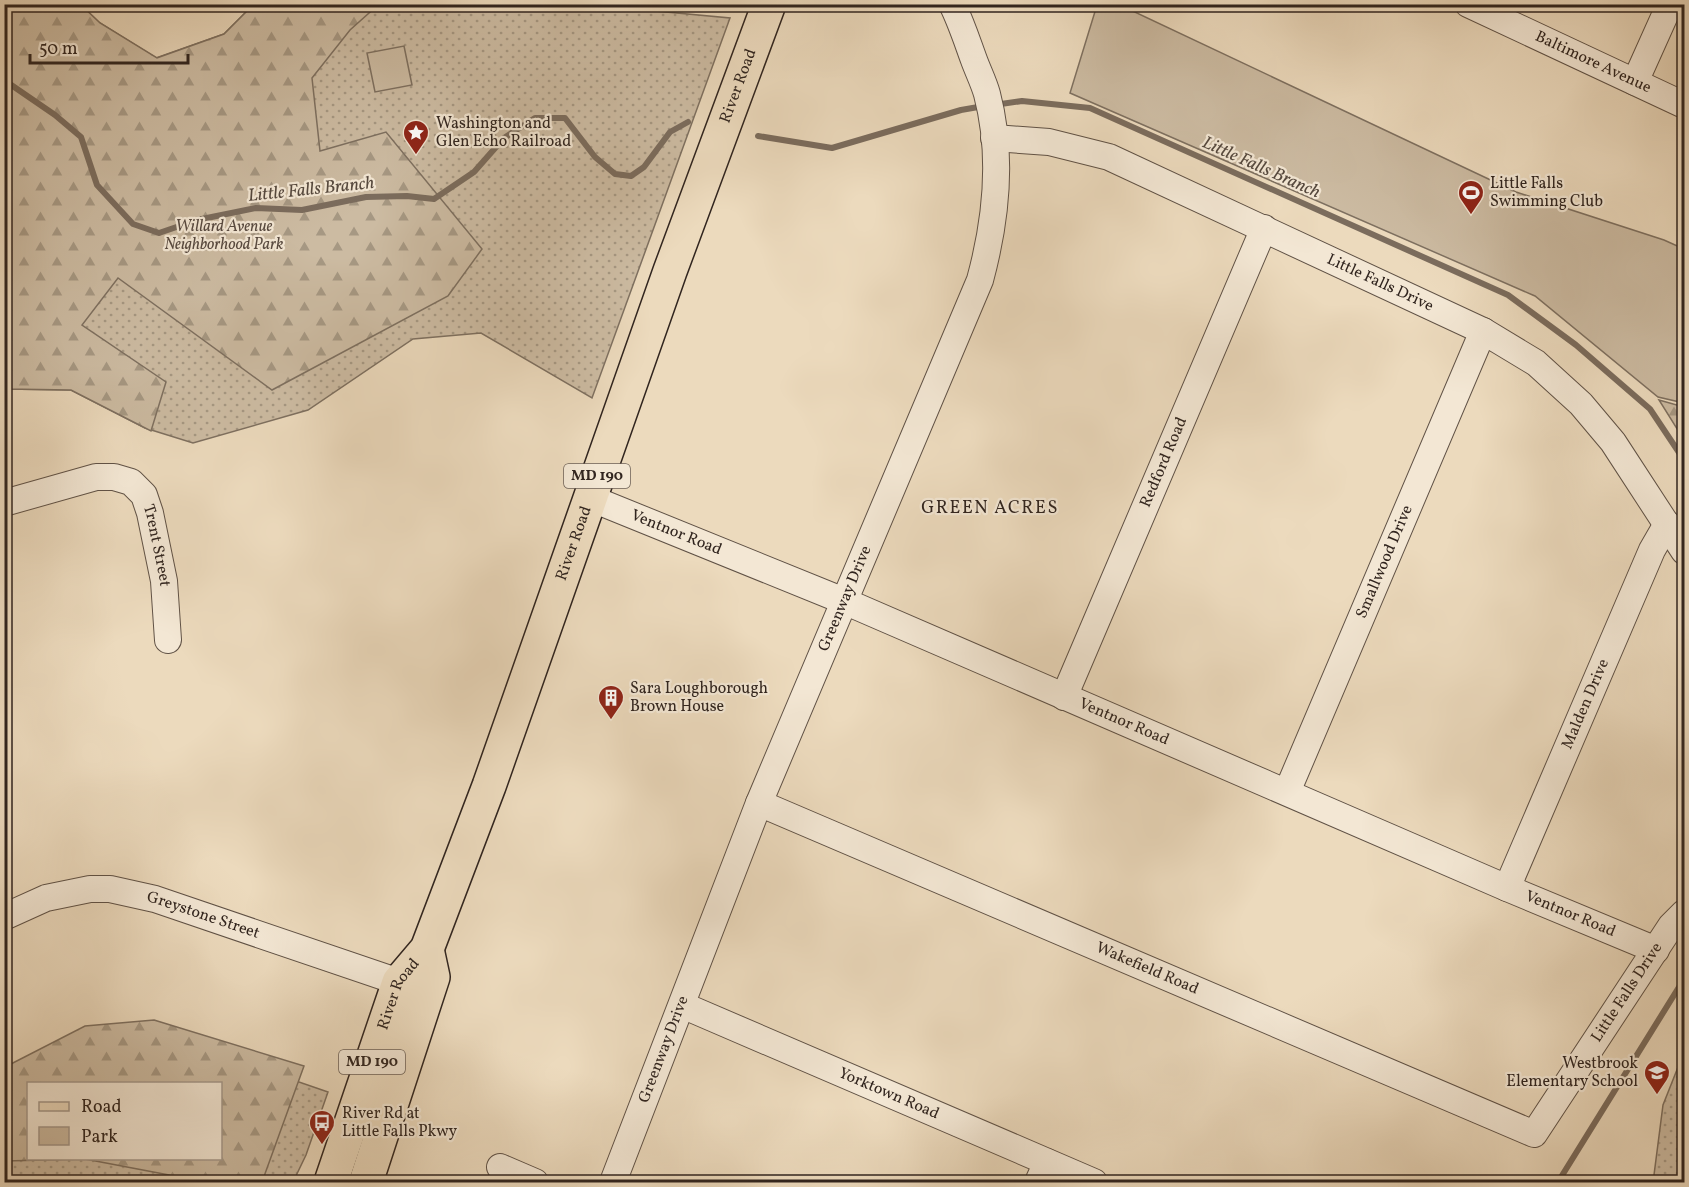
<svg xmlns="http://www.w3.org/2000/svg" width="1689" height="1187" viewBox="0 0 1689 1187" font-family="Vollkorn,serif">
<style>
.green{fill:url(#green-dots);stroke:#7e7060;stroke-width:1.5;fill-rule:evenodd}
.forest{fill:url(#forest-firs);stroke:#7e7060;stroke-width:1.5;fill-rule:evenodd}
.pitch{fill:#ccbba2;stroke:#7e7060;stroke-width:1.5}
.lines{fill:none;stroke-linecap:round;stroke-linejoin:round}
.stream{stroke:#7b6c5d;stroke-width:6}
.minor-casing{stroke:#605246;stroke-width:28}
.major-casing{stroke:#31251f;stroke-width:36}
.minor{stroke:#f3e7d4;stroke-width:26}
.major{stroke:#ecdabd;stroke-width:33}
.labels{text-anchor:middle;dominant-baseline:central;stroke-width:4.5;stroke-linejoin:round;paint-order:stroke}
.shield{fill:#f3e7d4;stroke:#6b5f55;stroke-width:1.5}
.shield-label{font-size:15px;font-weight:bold;fill:#31251f}
.street-label{font-size:16px;fill:#31251f;stroke:#f3e7d4}
.poi-label{font-size:16px;fill:#31251f;stroke:#f3e7d4;text-anchor:start}
.park-label{font-size:16px;font-style:italic;fill:#584a40;stroke:#f3e7d4}
.water-label{font-size:18px;font-style:italic;fill:#56493e;stroke:#f3e7d4}
.neighbourhood-label{font-size:18px;letter-spacing:1.5px;fill:#31251f;stroke:#f3e7d4}
</style>
<defs>
<pattern id="green-dots" width="8" height="8" patternUnits="userSpaceOnUse" patternTransform="scale(1.5)"><rect width="8" height="8" fill="#ccbba2"/><path d="M2 2h.1M6 6h.1" fill="none" stroke="#a69883" stroke-width="1.8" stroke-linecap="round"/></pattern>
<pattern id="forest-firs" width="22" height="20" patternUnits="userSpaceOnUse" patternTransform="scale(1.5)"><rect width="22" height="20" fill="#ccbba2"/><path d="M5 1l3.5 6h-7zM16 11l3.5 6h-7z" fill="#a69883"/></pattern>
</defs>
<rect width="100%" height="100%" fill="#ecdabd"/>
<filter id="stains"><feTurbulence type="fractalNoise" baseFrequency=".00333" numOctaves="4"/><feColorMatrix values="0 0 0 0 .2 0 0 0 0 .09 0 0 0 0 .02 0 0 0 .5 -.17"/></filter>
<radialGradient id="worn" r=".72"><stop offset=".6" stop-color="#630" stop-opacity="0"/><stop offset="1" stop-color="#630" stop-opacity=".3"/></radialGradient>
<!-- green -->
<g class="green">
<path d="M580,4L730,18L592,398L481,333L413,339L308,410L193,443L145,428L71,390L5,389V5H81L100,23L156,58L224,34L253,5Z"/>
<path d="M137,1026L328,1092L306,1155L293,1182H5V1080ZM28,1084H220V1158H28Z"/>
<path d="M1684,1052V1182H1657L1654,1175L1663,1105Z"/>
</g>
<!-- forest -->
<g class="forest">
<path d="M5,4L81,5L100,23L157,58L224,34L253,5H378L350,30L312,78L320,151L386,132L482,249L448,296L272,390L118,278L82,325L166,382L151,431L71,390L5,389Z"/>
<path d="M1659,400L1684,407V440Z"/>
<path d="M154,1020L304,1066L262,1182H188L169,1175L85,1159L5,1161V1067L85,1026ZM28,1084H220V1158H28Z"/>
</g>
<!-- pitch -->
<g class="pitch">
<path d="M1097,5H1120L1516,192L1664,240L1684,249V403L1658,397L1535,296L1070,93Z"/>
<path d="M404,46L412,85L375,92L367,53Z"/>
</g>
<g class="lines">
<!-- stream -->
<g class="stream">
<path d="M4,80L55,115L81,137L97,185L133,224L159,233L197,220L256,208L302,210L366,197L407,196L434,199L474,172L504,138L535,118H565L595,157L615,174L631,176L644,167L670,132L688,122"/>
<path d="M994,105L1022,101L1090,108L1508,295L1576,345L1650,409L1684,460"/>
<path d="M758,136L832,148L961,110L984,106"/>
<path d="M1558,1182L1684,979"/>
</g>
<defs>
<g id="minor">
<path id="s1" d="M1468,4L1684,105"/>
<path d="M1635,82L1670,4"/>
<path id="s2" d="M994,138L1049,142L1109,157L1483,331L1536,363L1581,404L1613,442L1684,551"/>
<path id="s3" d="M590,498L844,601L1507,888L1656,950"/>
<path id="s4" d="M4,503L96,477H114L131,482L144,495L150,513L164,581L168,640"/>
<path id="s5" d="M1064,697L1264,228"/>
<path id="s6" d="M1287,792L1483,331"/>
<path id="s7" d="M759,803L1534,1134L1671,926L1684,913"/>
<path id="s8" d="M1507,888L1652,550L1667,524"/>
<path id="s9" d="M4,917L46,898L90,889H110L155,899L399,982"/>
<path id="s10" d="M682,1005L1094,1182"/>
<path d="M500,1167L535,1182"/>
<path id="s11" d="M613,1182L759,803L980,280C996,221 1003,155 987,94C984,83 978,71 974,60C967,41 961,22 952,4"/>
<path d="M1038,1182L1047,1162"/>
</g>
<g id="major">
<path id="s12" d="M331,1182L399,982L427,949L489,786L670,271L769,4"/>
<path d="M366,1182L433,977L427,949"/>
</g>
</defs>
<!-- minor casing -->
<use href="#minor" class="minor-casing"/>
<!-- major casing -->
<use href="#major" class="major-casing"/>
<!-- minor -->
<use href="#minor" class="minor"/>
<!-- major -->
<use href="#major" class="major"/>
</g>
<!-- icons -->
<defs>
<symbol id="sight-pin" viewBox="-11 -11 22 30"><path d="M0 17L-7.5 6A9.5 9.5 0 1 1 7.5 6Z" fill="#8f2418" stroke="#f3e7d4"/><path d="M0-6L1.8-2.2L6-1.7L2.9 1.2L3.7 5.4L0 3.3L-3.7 5.4L-2.9 1.2L-6-1.7L-1.8-2.2Z" fill="#fff"/></symbol>
<symbol id="stadium-pin" viewBox="-11 -11 22 30"><path d="M0 17L-7.5 6A9.5 9.5 0 1 1 7.5 6Z" fill="#8f2418" stroke="#f3e7d4"/><path d="M0-5a6.5 5 0 1 0 0 10a6.5 5 0 1 0 0-10ZM-3.5-1.8h7v3.6h-7Z" fill="#fff"/></symbol>
<symbol id="building-pin" viewBox="-11 -11 22 30"><path d="M0 17L-7.5 6A9.5 9.5 0 1 1 7.5 6Z" fill="#8f2418" stroke="#f3e7d4"/><path d="M-4-6H4V6H1V3H-1V6H-4ZM-2.5-4.3h1.7v1.8h-1.7ZM.8-4.3h1.7v1.8H.8ZM-2.5-1h1.7V.8h-1.7ZM.8-1h1.7V.8H.8Z" fill="#fff"/></symbol>
<symbol id="school-pin" viewBox="-11 -11 22 30"><path d="M0 17L-7.5 6A9.5 9.5 0 1 1 7.5 6Z" fill="#8f2418" stroke="#f3e7d4"/><path d="M0-5L7-2L0 1L-7-2ZM-4 1L0 2.5L4 1V4Q0 6-4 4Z" fill="#fff"/></symbol>
<symbol id="bus-pin" viewBox="-11 -11 22 30"><path d="M0 17L-7.5 6A9.5 9.5 0 1 1 7.5 6Z" fill="#8f2418" stroke="#f3e7d4"/><path d="M-5-6H5V4H4V6H2V4H-2V6H-4V4H-5ZM-3.5-4V0h7V-4ZM-3.5 1.2v1.5H-2V1.2ZM2 1.2v1.5H3.5V1.2Z" fill="#fff"/></symbol>
</defs>
<g fill-rule="evenodd">
<use href="#sight-pin" x="401" y="118" width="30" height="40"/>
<use href="#stadium-pin" x="1456" y="178" width="30" height="40"/>
<use href="#building-pin" x="596" y="683" width="30" height="40"/>
<use href="#school-pin" x="1642" y="1058" width="30" height="40"/>
<use href="#bus-pin" x="307" y="1108" width="30" height="40"/>
</g>
<g class="labels">
<!-- shield labels -->
<g class="shield">
<rect x="564" y="464" width="66" height="24" rx="4.5"/>
<rect x="339" y="1050" width="66" height="24" rx="4.5"/>
</g>
<g class="shield-label">
<text x="597" y="476">MD 190</text>
<text x="372" y="1062">MD 190</text>
</g>
<!-- street labels -->
<g class="street-label">
<text stroke="none"><textPath href="#s1" startOffset="138">Baltimore Avenue</textPath></text>
<text stroke="none"><textPath href="#s12" startOffset="1172">River Road</textPath></text>
<text stroke="none"><textPath href="#s2" startOffset="416">Little Falls Drive</textPath></text>
<text stroke="none"><textPath href="#s5" startOffset="255">Redford Road</textPath></text>
<text stroke="none"><textPath href="#s3" startOffset="93">Ventnor Road</textPath></text>
<text stroke="none"><textPath href="#s12" startOffset="686">River Road</textPath></text>
<text stroke="none"><textPath href="#s4" startOffset="202">Trent Street</textPath></text>
<text stroke="none"><textPath href="#s6" startOffset="250">Smallwood Drive</textPath></text>
<text stroke="none"><textPath href="#s11" startOffset="628">Greenway Drive</textPath></text>
<text stroke="none"><textPath href="#s8" startOffset="200">Malden Drive</textPath></text>
<text stroke="none"><textPath href="#s3" startOffset="579">Ventnor Road</textPath></text>
<text stroke="none"><textPath href="#s3" startOffset="1065">Ventnor Road</textPath></text>
<text stroke="none"><textPath href="#s9" startOffset="208">Greystone Street</textPath></text>
<text stroke="none"><textPath href="#s7" startOffset="422">Wakefield Road</textPath></text>
<text stroke="none"><textPath href="#s7" startOffset="1012">Little Falls Drive</textPath></text>
<text stroke="none"><textPath href="#s12" startOffset="200">River Road</textPath></text>
<text stroke="none"><textPath href="#s11" startOffset="142">Greenway Drive</textPath></text>
<text stroke="none"><textPath href="#s10" startOffset="225">Yorktown Road</textPath></text>
</g>
<!-- poi labels -->
<g class="poi-label">
<text x="436" y="124">Washington and<tspan x="436" dy="18">Glen Echo Railroad</tspan></text>
<text x="1490" y="184">Little Falls<tspan x="1490" dy="18">Swimming Club</tspan></text>
<text x="630" y="689">Sara Loughborough<tspan x="630" dy="18">Brown House</tspan></text>
<text x="1638" y="1064" text-anchor="end">Westbrook<tspan x="1638" dy="18">Elementary School</tspan></text>
<text x="342" y="1114">River Rd at<tspan x="342" dy="18">Little Falls Pkwy</tspan></text>
</g>
<!-- park labels -->
<g class="park-label">
<text x="224" y="227">Willard Avenue<tspan x="224" dy="18">Neighborhood Park</tspan></text>
</g>
<!-- water labels -->
<g class="water-label">
<text transform="translate(1261 168) rotate(24)">Little Falls Branch</text>
<text transform="translate(311 190) rotate(-6)">Little Falls Branch</text>
</g>
<!-- neighbourhood labels -->
<g class="neighbourhood-label">
<text x="990" y="508">GREEN ACRES</text>
</g>
</g>
<!-- margin -->
<rect width="1689" height="1187" fill="none" stroke="#ecdabd" stroke-width="24"/>
<rect x="6" y="6" width="1677" height="1175" fill="none" stroke="#31251f" stroke-width="3"/>
<rect x="12" y="12" width="1665" height="1163" fill="none" stroke="#31251f" stroke-width="1.5"/>
<!-- legend -->
<rect x="27" y="1082" width="195" height="78" fill="#f3e7d4" stroke="#a5998c" stroke-width="1.5"/>
<rect x="39" y="1102" width="30" height="9" fill="#ecdabd" stroke="#a5998c" stroke-width="1.5"/>
<text x="81" y="1112" font-size="18" fill="#31251f">Road</text>
<rect x="39" y="1127" width="30" height="18" fill="#ccbba2" stroke="#a5998c" stroke-width="1.5"/>
<text x="81" y="1142" font-size="18" fill="#31251f">Park</text>
<!-- scale -->
<path d="M30 54v9h158v-9" fill="none" stroke="#31251f" stroke-width="3"/>
<text x="39" y="54" font-size="18" fill="#31251f" stroke="#f3e7d4" stroke-width="4.5" paint-order="stroke">50 m</text>
<rect width="100%" height="100%" filter="url(#stains)"/>
<rect width="100%" height="100%" fill="url(#worn)"/>
</svg>
